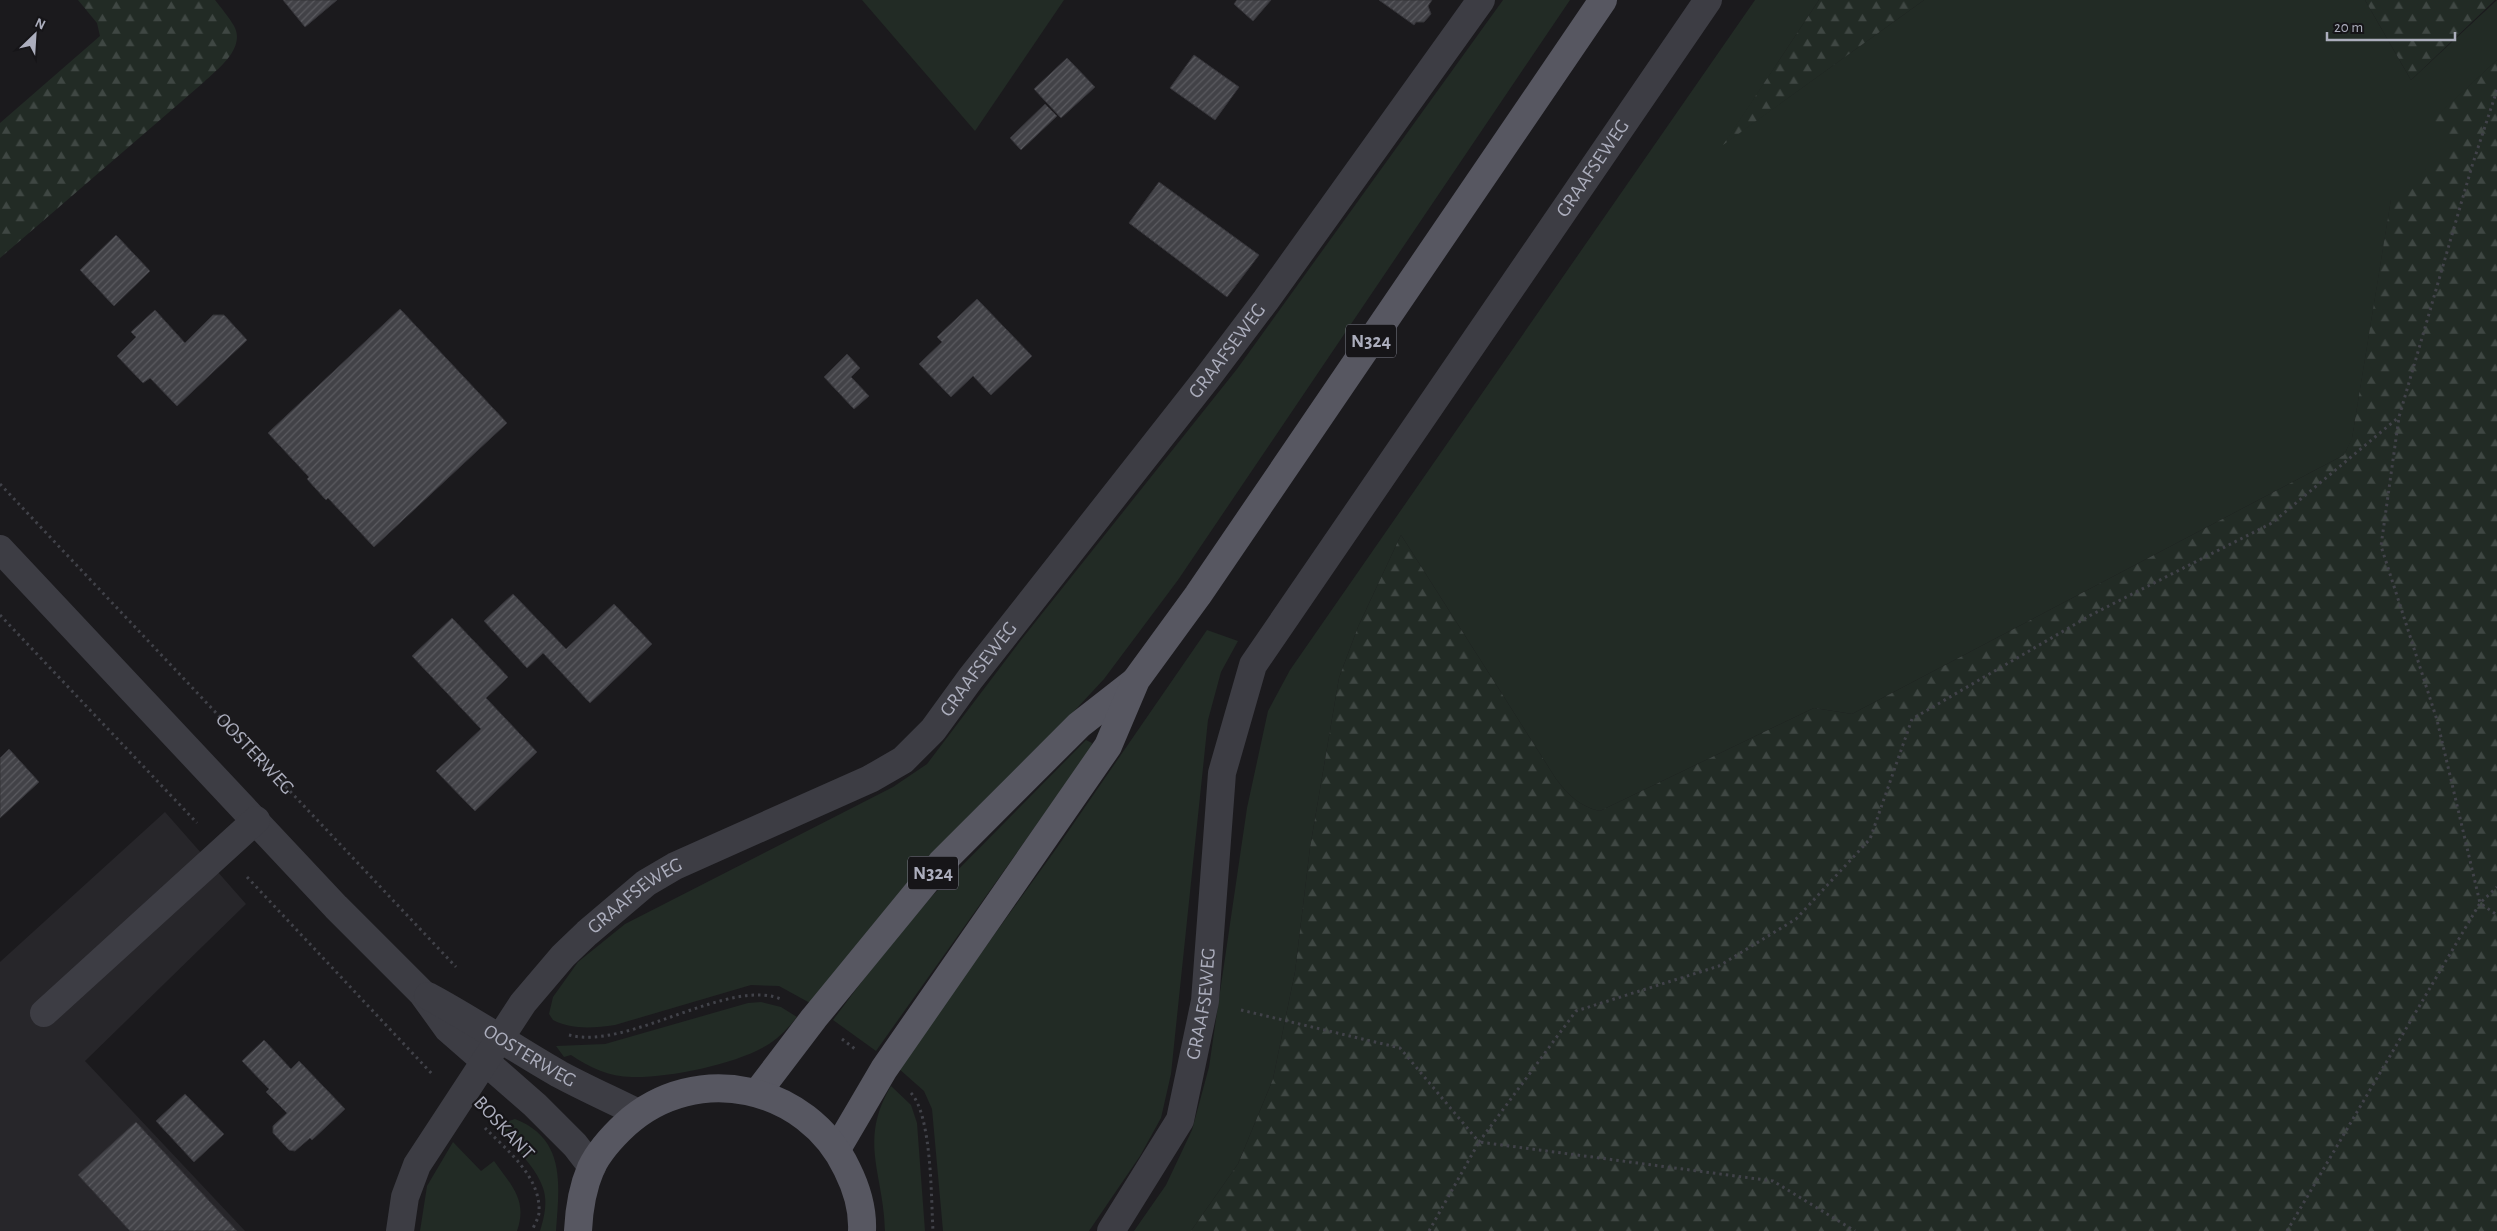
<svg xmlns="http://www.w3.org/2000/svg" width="2497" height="1231" viewBox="0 0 2497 1231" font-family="'Alegreya Sans',sans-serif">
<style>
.built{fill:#27262a}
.grass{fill:#222b25}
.forest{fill:url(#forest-firs)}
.building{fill:url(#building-hatch);stroke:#353439}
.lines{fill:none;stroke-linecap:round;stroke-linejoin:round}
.path{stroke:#414249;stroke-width:3;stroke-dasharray:2.5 4;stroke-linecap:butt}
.minor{stroke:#3d3d44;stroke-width:28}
.major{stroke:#575761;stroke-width:28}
.labels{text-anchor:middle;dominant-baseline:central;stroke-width:4.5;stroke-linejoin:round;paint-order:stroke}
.shield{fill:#161518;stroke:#7f808c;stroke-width:1}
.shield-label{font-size:19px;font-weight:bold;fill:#acaebd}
.street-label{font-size:20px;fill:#acaebd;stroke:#161518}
</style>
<defs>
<pattern id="forest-firs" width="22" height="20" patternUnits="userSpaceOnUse" patternTransform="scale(1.25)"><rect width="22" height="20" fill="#222b25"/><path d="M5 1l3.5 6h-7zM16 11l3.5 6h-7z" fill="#3f4743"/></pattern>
<pattern id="building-hatch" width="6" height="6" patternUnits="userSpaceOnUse" patternTransform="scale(1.25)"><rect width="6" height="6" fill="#424247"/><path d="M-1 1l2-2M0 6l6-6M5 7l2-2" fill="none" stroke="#5b5b60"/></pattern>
</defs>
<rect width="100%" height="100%" fill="#1b1a1d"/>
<!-- built -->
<path class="built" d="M165,812L246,904L85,1061L245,1231H0V962Z"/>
<!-- grass -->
<g class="grass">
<path d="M862,0H1064L975,131Z"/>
<path d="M1503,0H1570L1178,580L1104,679L1026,763L810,1003L779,986L751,985L615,1025C594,1028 572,1030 553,1020L549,1014L553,997L578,962L625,924L893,787L927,764L1021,640L1237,369Z"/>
<path d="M1755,0H1819L1725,143L1924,0H2365L2411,80L2497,0V60L2433,120L2450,149L2391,200L2352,439L2344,455L1852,714L1814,708L1600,811C1580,807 1568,795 1556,779L1401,535L1358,627L1339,678L1310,848L1295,972L1273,1079L1238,1164L1191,1231H1134L1166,1185L1192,1130L1209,1067L1247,808L1268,711L1290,670Z"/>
<path d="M1207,630L1238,641L1221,672L1208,720L1171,1074L1161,1118L1140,1156L1089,1231H943L932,1109L924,1091L898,1068L1056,849Z"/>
<path d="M1086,740L1092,743L1091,748L876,1051L833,1020L881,956L933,895Z"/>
<path d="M761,1002L781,1007L797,1017C789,1027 780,1037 769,1044C738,1064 669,1078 632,1077C609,1077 589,1067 571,1055L564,1057L556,1046L605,1044L748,1003Z"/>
<path d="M891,1086L911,1105L917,1123L925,1231H885C884,1174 858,1141 891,1086Z"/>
<path d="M515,1119C567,1139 559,1187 556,1231H540C544,1218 548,1202 543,1188C537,1168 510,1142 496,1125Z"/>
<path d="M453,1142L481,1171L494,1161C511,1185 528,1200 517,1231H420L427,1186Z"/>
</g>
<!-- forest -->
<g class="forest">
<path d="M78,0H215C221,8 229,17 234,26C246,48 218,69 204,82L0,258V123L100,36L97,23Z"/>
<path d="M1819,0H1924L1723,145Z"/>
<path d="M2365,0H2495L2411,80Z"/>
<path d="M2497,60V1231H1191L1238,1164L1273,1079L1295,972L1310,848L1339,678L1358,627L1401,535L1556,779C1568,795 1580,807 1600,811L1814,708L1852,714L2344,455L2352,438L2391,199L2449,149L2432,120Z"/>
</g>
<!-- building -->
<g class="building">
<path d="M283,0H337L305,27Z"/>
<path d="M1237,0H1271L1253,21L1234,4Z"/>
<path d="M1379,0H1432L1428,6L1431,14L1424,22H1416L1414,25Z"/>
<path d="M1194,55L1239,87L1215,120L1170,88Z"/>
<path d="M1067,58L1095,87L1061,118L1034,89Z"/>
<path d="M1045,104L1057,116L1021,150L1010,138Z"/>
<path d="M1159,182L1259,255L1227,297L1129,223Z"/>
<path d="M116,235L150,271L114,306L80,270Z"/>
<path d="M977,299L1032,356L991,395L973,376L951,397L919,364L942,342L937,337Z"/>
<path d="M400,309L507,423L374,547L328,498L326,500L307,479L309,477L268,433Z"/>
<path d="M155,310L185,343L213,315H224L247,340L177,406L150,378L143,383L117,356L136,337L131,332Z"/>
<path d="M847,354L860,368L851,377L869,396L854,409L824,377Z"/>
<path d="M513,594L566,649L614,604L652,644L590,703L543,653L527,668L484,621Z"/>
<path d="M452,618L508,677L486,698L537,752L475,811L436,771L481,729L412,656Z"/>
<path d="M9,749L39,782L0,818V758Z"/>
<path d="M264,1040L291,1069L299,1061L345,1109L312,1140L310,1138L295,1151L289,1150L273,1133V1126L287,1113L266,1092L269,1089L242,1061Z"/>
<path d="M185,1094L224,1134L194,1162L156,1121Z"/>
<path d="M136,1122L237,1231H130L78,1175Z"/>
</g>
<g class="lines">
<!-- path -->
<g class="path">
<path d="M2497,90L2472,166L2399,417L2381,546L2437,720L2480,903L2497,887"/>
<path id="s1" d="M0,484L456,967"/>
<path d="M0,615L197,823"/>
<path d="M247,877L433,1075"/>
<path d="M1241,1010L1400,1048L1479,1142L1576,1011L1719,966L1796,919L1870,839L1912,719L2091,615L2272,523L2399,417"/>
<path d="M569,1035C628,1051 732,975 783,1000"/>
<path d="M842,1039L855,1049"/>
<path d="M911,1093C932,1116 931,1198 933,1231"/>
<path d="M485,1128C507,1150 541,1177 539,1212C539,1218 534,1225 532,1231"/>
<path d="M1429,1231L1479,1142L1773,1181L1855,1231"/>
<path d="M2287,1231L2480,903L2497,915"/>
</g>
<!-- minor -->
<g class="minor">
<path d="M0,549L336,907L422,993L448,1029L535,1105L575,1145L592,1167"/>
<path id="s2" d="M428,996C473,1020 515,1049 559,1074C585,1088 612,1100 638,1113"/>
<path d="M44,1013L256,820"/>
<path id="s3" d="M400,1231L405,1197L417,1165L523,1003L563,956L587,933L646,883L675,866L870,779L903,760L933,730L970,679L1207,378L1266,300L1481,0"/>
<path id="s4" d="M1111,1231L1180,1120L1205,1001L1222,773L1253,665L1708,0"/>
</g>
<!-- major -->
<g class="major">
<path d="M757,1093L814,1018L941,863L1079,725L1134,682"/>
<path d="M837,1149L884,1069L1108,746L1136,680L1198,595L1603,0"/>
<path d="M578,1231C579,1209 582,1189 591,1168C599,1151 613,1136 626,1124C696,1061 807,1085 847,1169C856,1187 863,1210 862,1231"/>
</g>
</g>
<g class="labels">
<!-- shield labels -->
<g class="shield">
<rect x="1346" y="324.5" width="50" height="33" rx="4"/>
<rect x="908" y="856.5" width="50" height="33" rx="4"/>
</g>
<g class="shield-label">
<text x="1371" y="341">N324</text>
<text x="933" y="873">N324</text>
</g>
<!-- street labels -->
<g class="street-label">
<text stroke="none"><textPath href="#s4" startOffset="1195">GRAAFSEWEG</textPath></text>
<text stroke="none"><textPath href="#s3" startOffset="1242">GRAAFSEWEG</textPath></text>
<text stroke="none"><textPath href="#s3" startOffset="838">GRAAFSEWEG</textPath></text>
<text stroke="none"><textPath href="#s1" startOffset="371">OOSTERWEG</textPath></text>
<text stroke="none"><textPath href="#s3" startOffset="418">GRAAFSEWEG</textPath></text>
<text stroke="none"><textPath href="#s4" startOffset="249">GRAAFSEWEG</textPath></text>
<text stroke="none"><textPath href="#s2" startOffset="118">OOSTERWEG</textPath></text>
<text transform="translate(504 1128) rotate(47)">BOSKANT</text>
</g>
</g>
<!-- north arrow -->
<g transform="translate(35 35) rotate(25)" stroke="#161518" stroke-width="4" paint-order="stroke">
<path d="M0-4L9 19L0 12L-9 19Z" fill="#acaebd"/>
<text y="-8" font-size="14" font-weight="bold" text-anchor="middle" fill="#acaebd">N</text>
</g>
<!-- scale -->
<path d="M2327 32v8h128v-8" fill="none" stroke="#acaebd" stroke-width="2.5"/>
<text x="2334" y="32" font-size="15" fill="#acaebd" stroke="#161518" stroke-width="4" paint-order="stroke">20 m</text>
</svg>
